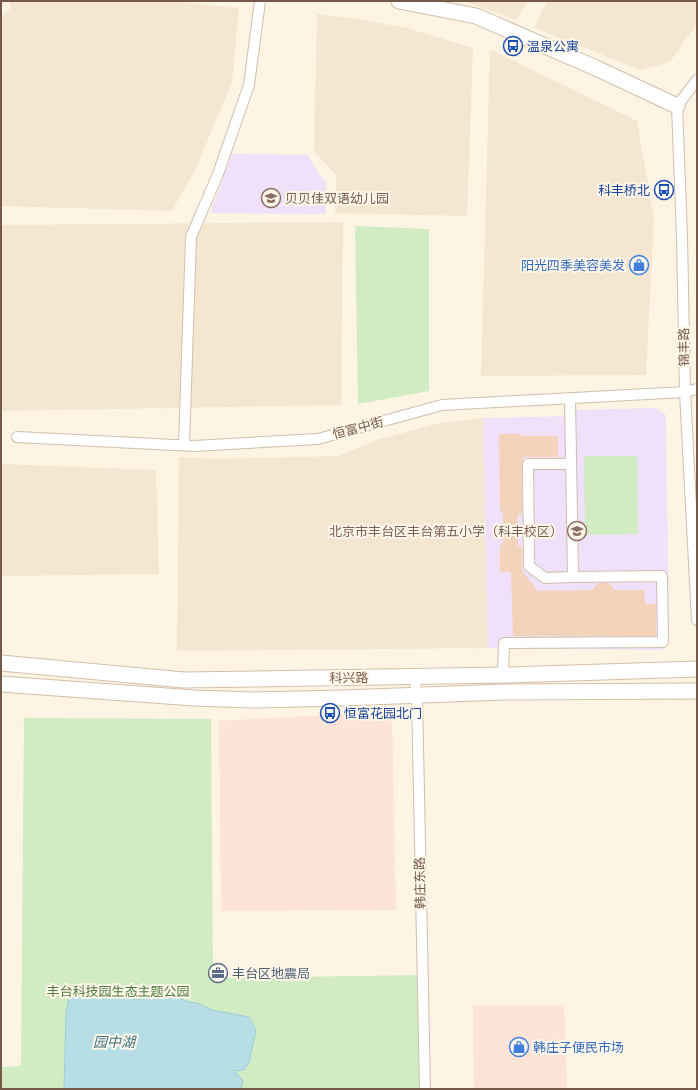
<svg xmlns="http://www.w3.org/2000/svg" width="698" height="1090" viewBox="0 0 698 1090" font-family="Raleway,'Noto Sans SC',sans-serif">
<style>
.residential{fill:#f5e6d2}
.commercial{fill:#fde4d7}
.education{fill:#f1e0f9}
.green{fill:#d1ebc2}
.water{fill:#b7dee7;stroke:#9dced9}
.building{fill:#f3d3ba}
.lines{fill:none;stroke-linecap:round;stroke-linejoin:round}
.street-casing{stroke:#d0bead;stroke-width:12}
.secondary-casing{stroke:#d4beaa;stroke-width:17}
.street{stroke:#fff;stroke-width:10}
.secondary{stroke:#fff;stroke-width:15}
.labels{text-anchor:middle;dominant-baseline:central;stroke-width:4;stroke-linejoin:round;paint-order:stroke}
.transit-label{font-size:13px;fill:#164399;stroke:#fff7ea;text-anchor:start}
.education-label{font-size:13px;fill:#785e54;stroke:#fff7ea;text-anchor:start}
.shop-label{font-size:13px;fill:#366cbe;stroke:#fff7ea;text-anchor:end}
.street-label{font-size:13px;fill:#765a49;stroke:#fff7ea}
.service-label{font-size:13px;fill:#4e5e75;stroke:#fff7ea;text-anchor:start}
.park-label{font-size:13px;fill:#507c40;stroke:#fff7ea}
.water-label{font-size:14px;font-style:italic;fill:#3f7583;stroke:#fff7ea}
</style>
<rect width="100%" height="100%" fill="#fdf4e3"/>
<!-- residential -->
<g class="residential">
<path d="M10,1H169L239,8L232,82L197,166L172,211L1,206V17L10,9Z"/>
<path d="M464,1H528L516,20Z"/>
<path d="M547,1H697V23L670,62L640,70L534,28Z"/>
<path d="M317,14L352,18L407,28L473,48L467,216L335,213L336,175L314,151Z"/>
<path d="M490,49L637,121L654,219L646,375L481,376Z"/>
<path d="M343,222L341,405L1,411V225Z"/>
<path d="M483,418L488,648L177,651L179,457L215,459L339,456L376,440L440,423Z"/>
<path d="M1,464L156,470L159,574L1,576Z"/>
</g>
<!-- commercial -->
<g class="commercial">
<path d="M392,711L396,910L221,911L219,721Z"/>
<path d="M473,1005H564L567,1089H474Z"/>
</g>
<!-- education -->
<g class="education">
<path d="M232,154L308,155L319,174L326,182V214L210,213Z"/>
<path d="M656,408L666,415L669,643L662,650L488,648L483,418L571,416V410Z"/>
</g>
<!-- green -->
<g class="green">
<path d="M355,226L429,229V391L358,404Z"/>
<path d="M584,456H637L638,534L585,535Z"/>
<path d="M24,718L211,719L213,978L421,975V1089H1V1067L21,1066Z"/>
</g>
<!-- water -->
<path class="water" d="M100,986L113,990L127,997L137,1000L153,996H178L185,1001L200,1004L212,1010L249,1017L256,1031L249,1062L244,1070L234,1071L243,1080L241,1089H64L66,1014L69,997L82,991Z"/>
<!-- building -->
<path class="building" d="M499,434H521V436H558V457H523L522,464V514H518V546H522V571L538,591L592,590L598,583H608L612,586L614,590H644L645,604H656V636H513L511,572H500V545H503V515L500,508Z"/>
<g class="lines">
<defs>
<g id="street">
<path d="M697,80L677,106L682,237L685,392L697,620"/>
<path d="M17,437L194,446L318,439L442,405L685,392L697,389"/>
<path d="M184,445L191,237L218,174L249,85L260,1"/>
<path d="M571,464H528L529,566L545,578L573,577"/>
<path d="M503,675L504,643L663,642L662,576L573,577L570,398"/>
<path d="M414,677L417,695L425,1089"/>
</g>
<g id="secondary">
<path d="M399,1L476,16L596,68L677,106"/>
<path d="M1,663L184,680L505,675L697,669"/>
<path d="M1,684L194,698L253,700L343,698L504,692L697,691"/>
</g>
</defs>
<!-- street casing -->
<use href="#street" class="street-casing"/>
<!-- secondary casing -->
<use href="#secondary" class="secondary-casing"/>
<!-- street -->
<use href="#street" class="street"/>
<!-- secondary -->
<use href="#secondary" class="secondary"/>
</g>
<!-- icons -->
<defs>
<symbol id="bus-ring" viewBox="-11 -11 22 22"><circle r="9.5" fill="#fff7ea" stroke="#1a4fb4" stroke-width="1.5"/><path d="M-5-6H5V4H4V6H2V4H-2V6H-4V4H-5ZM-3.5-4V0h7V-4ZM-3.5 1.2v1.5H-2V1.2ZM2 1.2v1.5H3.5V1.2Z" fill="#1a4fb4"/></symbol>
<symbol id="school-ring" viewBox="-11 -11 22 22"><circle r="9.5" fill="#fff7ea" stroke="#8d6e63" stroke-width="1.5"/><path d="M0-5L7-2L0 1L-7-2ZM-4 1L0 2.5L4 1V4Q0 6-4 4Z" fill="#8d6e63"/></symbol>
<symbol id="shop-ring" viewBox="-11 -11 22 22"><circle r="9.5" fill="#fff7ea" stroke="#3f7fe0" stroke-width="1.5"/><path d="M-5-2.5h2.3a2.7 3.5 0 0 1 5.4 0H5L5.5 6h-11ZM-1.5-2.5h3a1.5 2.3 0 0 0-3 0Z" fill="#3f7fe0"/></symbol>
<symbol id="office-ring" viewBox="-11 -11 22 22"><circle r="9.5" fill="#fff7ea" stroke="#5c6f8a" stroke-width="1.5"/><path d="M-6-3h4V-5.5h4V-3h4V5H-6ZM-1-4.5V-3h2v-1.5ZM-6 0V1H6V0Z" fill="#5c6f8a"/></symbol>
</defs>
<g fill-rule="evenodd">
<use href="#bus-ring" x="502" y="35" width="22" height="22"/>
<use href="#bus-ring" x="653" y="179" width="22" height="22"/>
<use href="#school-ring" x="260" y="187" width="22" height="22"/>
<use href="#shop-ring" x="628" y="254" width="22" height="22"/>
<use href="#school-ring" x="566" y="520" width="22" height="22"/>
<use href="#bus-ring" x="319" y="702" width="22" height="22"/>
<use href="#office-ring" x="207" y="962" width="22" height="22"/>
<use href="#shop-ring" x="508" y="1036" width="22" height="22"/>
</g>
<g class="labels">
<!-- transit labels -->
<g class="transit-label">
<text x="527" y="46">温泉公寓</text>
<text x="650" y="190" text-anchor="end">科丰桥北</text>
<text x="344" y="713">恒富花园北门</text>
</g>
<!-- education labels -->
<g class="education-label">
<text x="285" y="198">贝贝佳双语幼儿园</text>
<text x="563" y="531" text-anchor="end">北京市丰台区丰台第五小学（科丰校区）</text>
</g>
<!-- shop labels -->
<g class="shop-label">
<text x="625" y="265">阳光四季美容美发</text>
<text x="533" y="1047" text-anchor="start">韩庄子便民市场</text>
</g>
<!-- street labels -->
<g class="street-label">
<text transform="translate(684 347) rotate(-91)">锦丰路</text>
<text transform="translate(358 428) rotate(-15)">恒富中街</text>
<text transform="translate(349 678) rotate(-1)">科兴路</text>
<text transform="translate(420 883) rotate(-91)">韩庄东路</text>
</g>
<!-- service labels -->
<g class="service-label">
<text x="232" y="973">丰台区地震局</text>
</g>
<!-- park labels -->
<g class="park-label">
<text x="118" y="991">丰台科技园生态主题公园</text>
</g>
<!-- water labels -->
<g class="water-label">
<text x="114" y="1042">园中湖</text>
</g>
</g>
<!-- border -->
<rect width="698" height="1090" fill="none" stroke="#765a49" stroke-width="4"/>
</svg>
